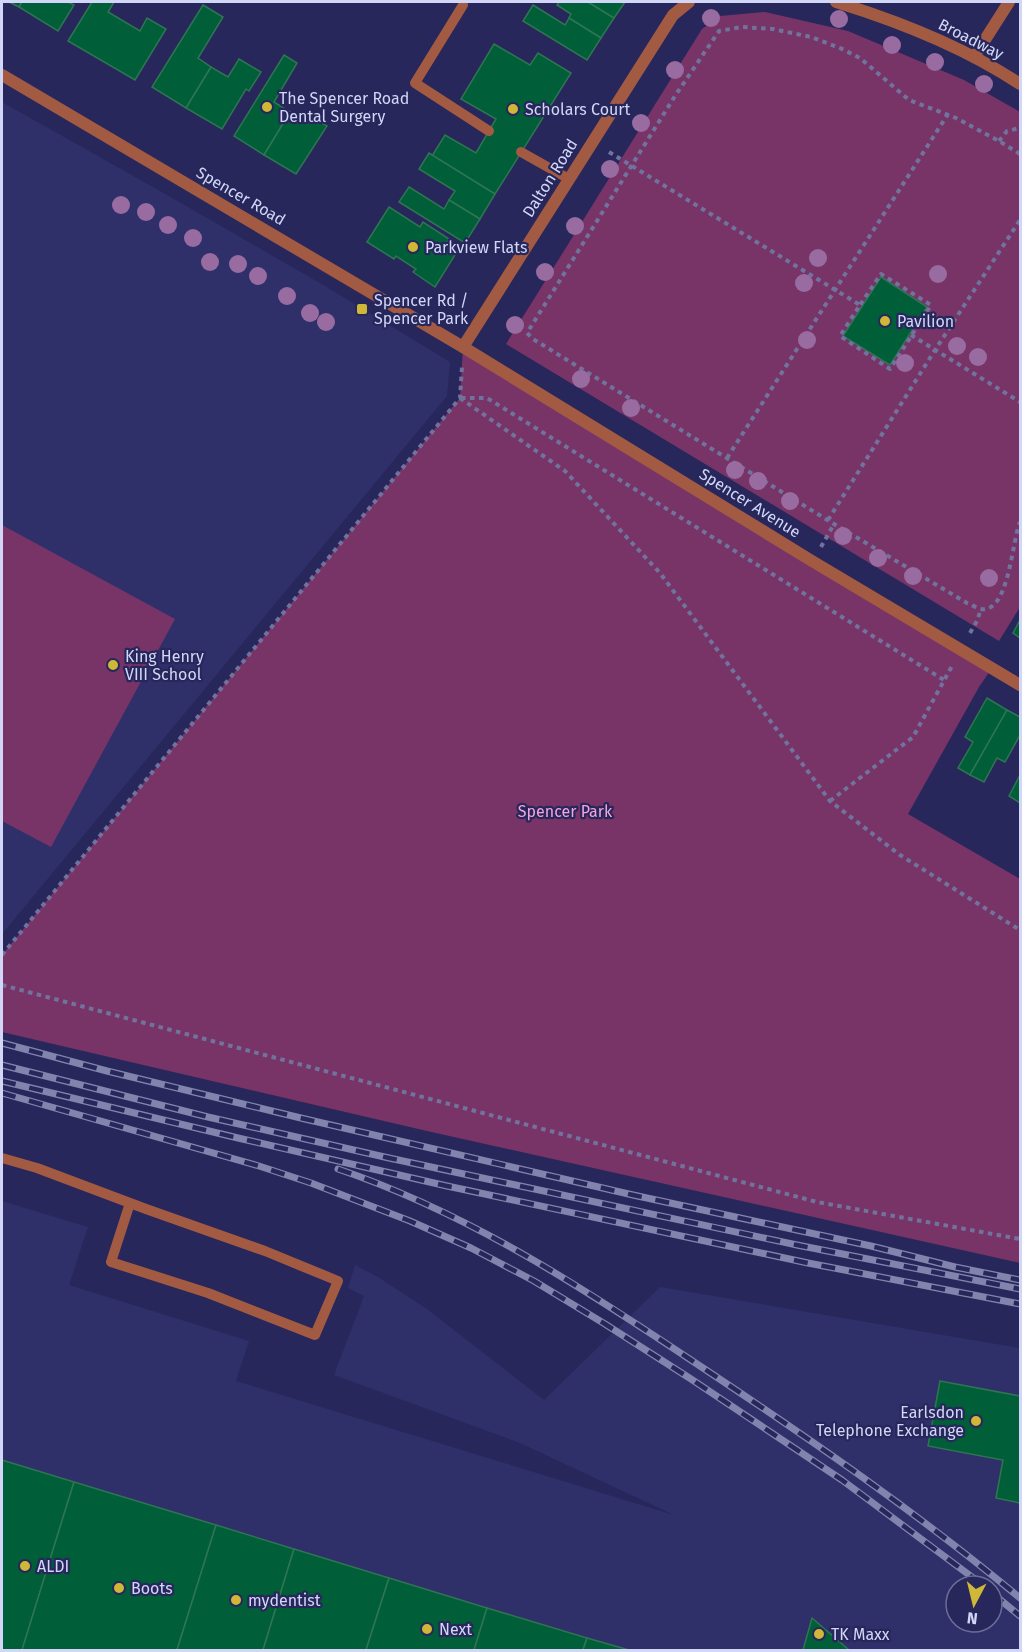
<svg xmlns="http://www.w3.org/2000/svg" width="1022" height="1652" viewBox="0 0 1022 1652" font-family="'Fira Sans',sans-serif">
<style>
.built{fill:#2f306a;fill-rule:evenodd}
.green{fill:#793467}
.building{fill:#005e39;stroke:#2f7552;stroke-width:1.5}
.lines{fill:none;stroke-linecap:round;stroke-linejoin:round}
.path{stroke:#71739f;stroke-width:4;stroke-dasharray:4.5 4.5;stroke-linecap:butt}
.lane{stroke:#a25a43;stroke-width:10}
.street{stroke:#a25a43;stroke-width:12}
.rail-casing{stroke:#8184ad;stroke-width:7}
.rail{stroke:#27275b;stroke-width:4.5;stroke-dasharray:14;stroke-linecap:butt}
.tree{fill:#986ca1}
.poi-dot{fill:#cfb837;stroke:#27275b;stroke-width:2}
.labels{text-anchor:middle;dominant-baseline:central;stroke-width:4.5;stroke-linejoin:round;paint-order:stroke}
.street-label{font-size:16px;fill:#d2d7f7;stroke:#27275b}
.poi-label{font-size:16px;fill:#d2d7f7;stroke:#27275b;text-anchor:start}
.park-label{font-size:16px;fill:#f4a4db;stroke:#27275b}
</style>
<rect width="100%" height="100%" fill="#27275b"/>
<!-- built -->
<g class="built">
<path d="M2,102L169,196L325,286L450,362L447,396L2,934Z"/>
<path d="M2,1201L88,1227L69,1285L249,1341L236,1381L674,1515L520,1443L334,1375L364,1296L348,1288L355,1265L378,1277L427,1309L544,1400L660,1287L1020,1348V1650H2ZM956,1586H992V1622H956Z"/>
</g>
<!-- green -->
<g class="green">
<path d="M765,12L848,31L964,80L1020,112V607L999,641L506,344L702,29L720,16Z"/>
<path d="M463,347L992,668L979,687L908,814L1020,879V1263L427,1131L2,1032V955L460,398Z"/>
<path d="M2,525L175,619L51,847L2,821Z"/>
</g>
<!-- building -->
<g class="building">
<path d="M9,2H22L19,7Z"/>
<path d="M22,2H68L74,5L58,31L19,7Z"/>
<path d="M92,2H114L108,12L140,31L147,18L166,29L135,80L68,41Z"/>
<path d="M559,2H588L614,18L601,38L569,18L571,14L557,5Z"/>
<path d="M588,2H625L614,18Z"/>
<path d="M203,5L223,17L198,58L211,67L186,108L152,87Z"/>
<path d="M533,5L565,25L569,18L601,38L587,60L523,21Z"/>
<path d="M494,44L530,65L538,53L571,73L495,194L432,156L445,135L476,153L496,119L461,99Z"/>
<path d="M284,55L297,63L274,102L290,112L264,155L234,136Z"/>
<path d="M239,59L261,72L249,91L246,89L222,129L186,108L211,67L228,77Z"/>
<path d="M290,112L305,121L309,115L327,126L296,174L264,155Z"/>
<path d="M429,153L495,194L480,219L449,200L455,191L419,169Z"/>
<path d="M409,187L444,209L449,200L480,219L465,243L399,202Z"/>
<path d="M389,207L420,227L423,222L449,239L446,243L458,250L435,287L413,272L416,269L396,256L394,259L367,242Z"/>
<path d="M881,277L927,307L890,365L843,336Z"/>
<path d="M1020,620V638L1013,633Z"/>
<path d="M987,698L1007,710L970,775L958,768L973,742L965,737Z"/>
<path d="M1007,710L1020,717V735L1005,762L997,758L984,782L970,775Z"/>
<path d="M1020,775V803L1009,796Z"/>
<path d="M940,1381L1020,1396V1503L996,1498L1003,1460L928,1446Z"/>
<path d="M2,1460L74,1482L22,1650H2Z"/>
<path d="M74,1482L216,1525L177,1650H22Z"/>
<path d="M216,1525L294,1549L263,1650H177Z"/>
<path d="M294,1549L389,1578L366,1650H263Z"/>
<path d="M389,1578L487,1608L474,1650H366Z"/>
<path d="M487,1608L587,1638L583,1650H474Z"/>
<path d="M812,1618L849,1650H803Z"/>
<path d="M587,1638L629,1650H583Z"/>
</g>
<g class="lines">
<!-- path -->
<g class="path">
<path d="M999,141L1007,131L1020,128"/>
<path d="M609,152L860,305L840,336L890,369L931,305L881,274L860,305"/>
<path d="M1020,154L999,141L956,118L909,100L860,58L840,48L811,37L773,29L742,27L719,31L675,96L527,333L533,339L834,524L967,603C971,604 976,608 981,609C1009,614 1012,540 1020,522"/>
<path d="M911,335L1020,402"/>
<path d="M460,398L565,471L660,573L830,801L900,855L1020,930"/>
<path d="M461,398H487L944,680"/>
<path d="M727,458L948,114"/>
<path d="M828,520L935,350L1020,220"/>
<path d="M821,547L834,524"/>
<path d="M970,633L977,621L981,609"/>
<path d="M830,801L913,737L952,666"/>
<path d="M2,955L460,398L462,367"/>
<path d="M2,985L817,1202L1020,1239"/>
</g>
<!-- lane -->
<g class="lane">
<path d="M463,5L415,83L489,131"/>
<path d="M521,152L569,179"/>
<path d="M2,1158L37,1168L146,1209L265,1251L338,1281L315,1335L208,1293L111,1262L130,1203"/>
</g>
<!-- street -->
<g class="street">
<path d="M836,2C901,22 964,47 1020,84"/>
<path d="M974,57L1009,2"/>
<path d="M2,75L463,347L812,561L1020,685"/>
<path d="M463,347L673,15L689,2"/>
</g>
<defs>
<g id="rail">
<path d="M2,1043L107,1071L305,1119L633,1195L871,1246L955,1267L1020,1280"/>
<path d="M2,1065L208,1117L389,1158L797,1245L1020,1289"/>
<path d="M2,1081L238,1138L447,1186L808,1263L1020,1304"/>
<path d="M2,1093L259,1166L311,1183L410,1221L471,1248L534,1281L605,1324L691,1379L842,1480L984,1586"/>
<path d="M338,1169C469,1213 586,1290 700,1366C810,1439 919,1514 1020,1598"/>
<path d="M992,1593L1020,1616"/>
</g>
</defs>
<!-- rail casing -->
<use href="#rail" class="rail-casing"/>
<!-- rail -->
<use href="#rail" class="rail"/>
</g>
<!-- trees -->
<g class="tree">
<circle cx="711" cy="18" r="9"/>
<circle cx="839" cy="19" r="9"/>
<circle cx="892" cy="45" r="9"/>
<circle cx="935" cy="62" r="9"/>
<circle cx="675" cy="70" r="9"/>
<circle cx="984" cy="84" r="9"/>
<circle cx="641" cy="123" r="9"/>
<circle cx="610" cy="169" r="9"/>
<circle cx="121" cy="205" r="9"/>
<circle cx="146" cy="212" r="9"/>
<circle cx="168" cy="225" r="9"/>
<circle cx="575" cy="226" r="9"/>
<circle cx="193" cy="238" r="9"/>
<circle cx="818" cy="258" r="9"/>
<circle cx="210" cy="262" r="9"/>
<circle cx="238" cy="264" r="9"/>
<circle cx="545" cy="272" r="9"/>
<circle cx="938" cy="274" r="9"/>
<circle cx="258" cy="276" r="9"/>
<circle cx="804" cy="283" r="9"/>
<circle cx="287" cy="296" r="9"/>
<circle cx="310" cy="313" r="9"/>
<circle cx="326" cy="322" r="9"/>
<circle cx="515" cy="325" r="9"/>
<circle cx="807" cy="340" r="9"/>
<circle cx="957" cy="346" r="9"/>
<circle cx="978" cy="357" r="9"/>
<circle cx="905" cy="363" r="9"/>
<circle cx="581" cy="379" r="9"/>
<circle cx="631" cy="408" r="9"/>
<circle cx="735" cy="470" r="9"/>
<circle cx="758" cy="481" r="9"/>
<circle cx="790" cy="501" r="9"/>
<circle cx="843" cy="536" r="9"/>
<circle cx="878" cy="558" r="9"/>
<circle cx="913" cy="576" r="9"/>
<circle cx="989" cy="578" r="9"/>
</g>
<!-- markers -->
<g class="poi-dot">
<circle cx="267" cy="107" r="6"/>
<circle cx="513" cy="109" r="6"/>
<circle cx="413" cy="247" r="6"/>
<rect x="356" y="303" width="12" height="12" rx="3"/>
<circle cx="885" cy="321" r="6"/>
<circle cx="113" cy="665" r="6"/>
<circle cx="976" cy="1421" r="6"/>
<circle cx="25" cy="1566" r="6"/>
<circle cx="119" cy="1588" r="6"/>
<circle cx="236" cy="1600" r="6"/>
<circle cx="427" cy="1629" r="6"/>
<circle cx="819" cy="1634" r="6"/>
</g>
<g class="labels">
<!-- street labels -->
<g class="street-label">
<text transform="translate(971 39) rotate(27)">Broadway</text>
<text transform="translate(550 178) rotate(-58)">Dalton Road</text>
<text transform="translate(241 196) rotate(30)">Spencer Road</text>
<text transform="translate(750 503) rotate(32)">Spencer Avenue</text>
</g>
<!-- poi labels -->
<g class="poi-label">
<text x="279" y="98">The Spencer Road<tspan x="279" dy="18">Dental Surgery</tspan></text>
<text x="525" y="109">Scholars Court</text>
<text x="425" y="247">Parkview Flats</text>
<text x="374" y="300">Spencer Rd /<tspan x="374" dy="18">Spencer Park</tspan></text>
<text x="897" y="321">Pavilion</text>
<text x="125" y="656">King Henry<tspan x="125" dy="18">VIII School</tspan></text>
<text x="964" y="1412" text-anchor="end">Earlsdon<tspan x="964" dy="18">Telephone Exchange</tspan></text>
<text x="37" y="1566">ALDI</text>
<text x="131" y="1588">Boots</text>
<text x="248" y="1600">mydentist</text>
<text x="439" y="1629">Next</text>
<text x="831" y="1634">TK Maxx</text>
</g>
<!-- park labels -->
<g class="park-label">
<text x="565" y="811">Spencer Park</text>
</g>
</g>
<!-- border -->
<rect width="1022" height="1652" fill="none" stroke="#d2d7f7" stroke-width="6"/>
<!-- north arrow -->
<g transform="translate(974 1604) rotate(187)"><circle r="28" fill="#27275b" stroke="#6b6d99" stroke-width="1.5"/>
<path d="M0-4.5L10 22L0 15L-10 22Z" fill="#cfb837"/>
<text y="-9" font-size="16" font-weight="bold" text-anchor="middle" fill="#d2d7f7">N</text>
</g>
</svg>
